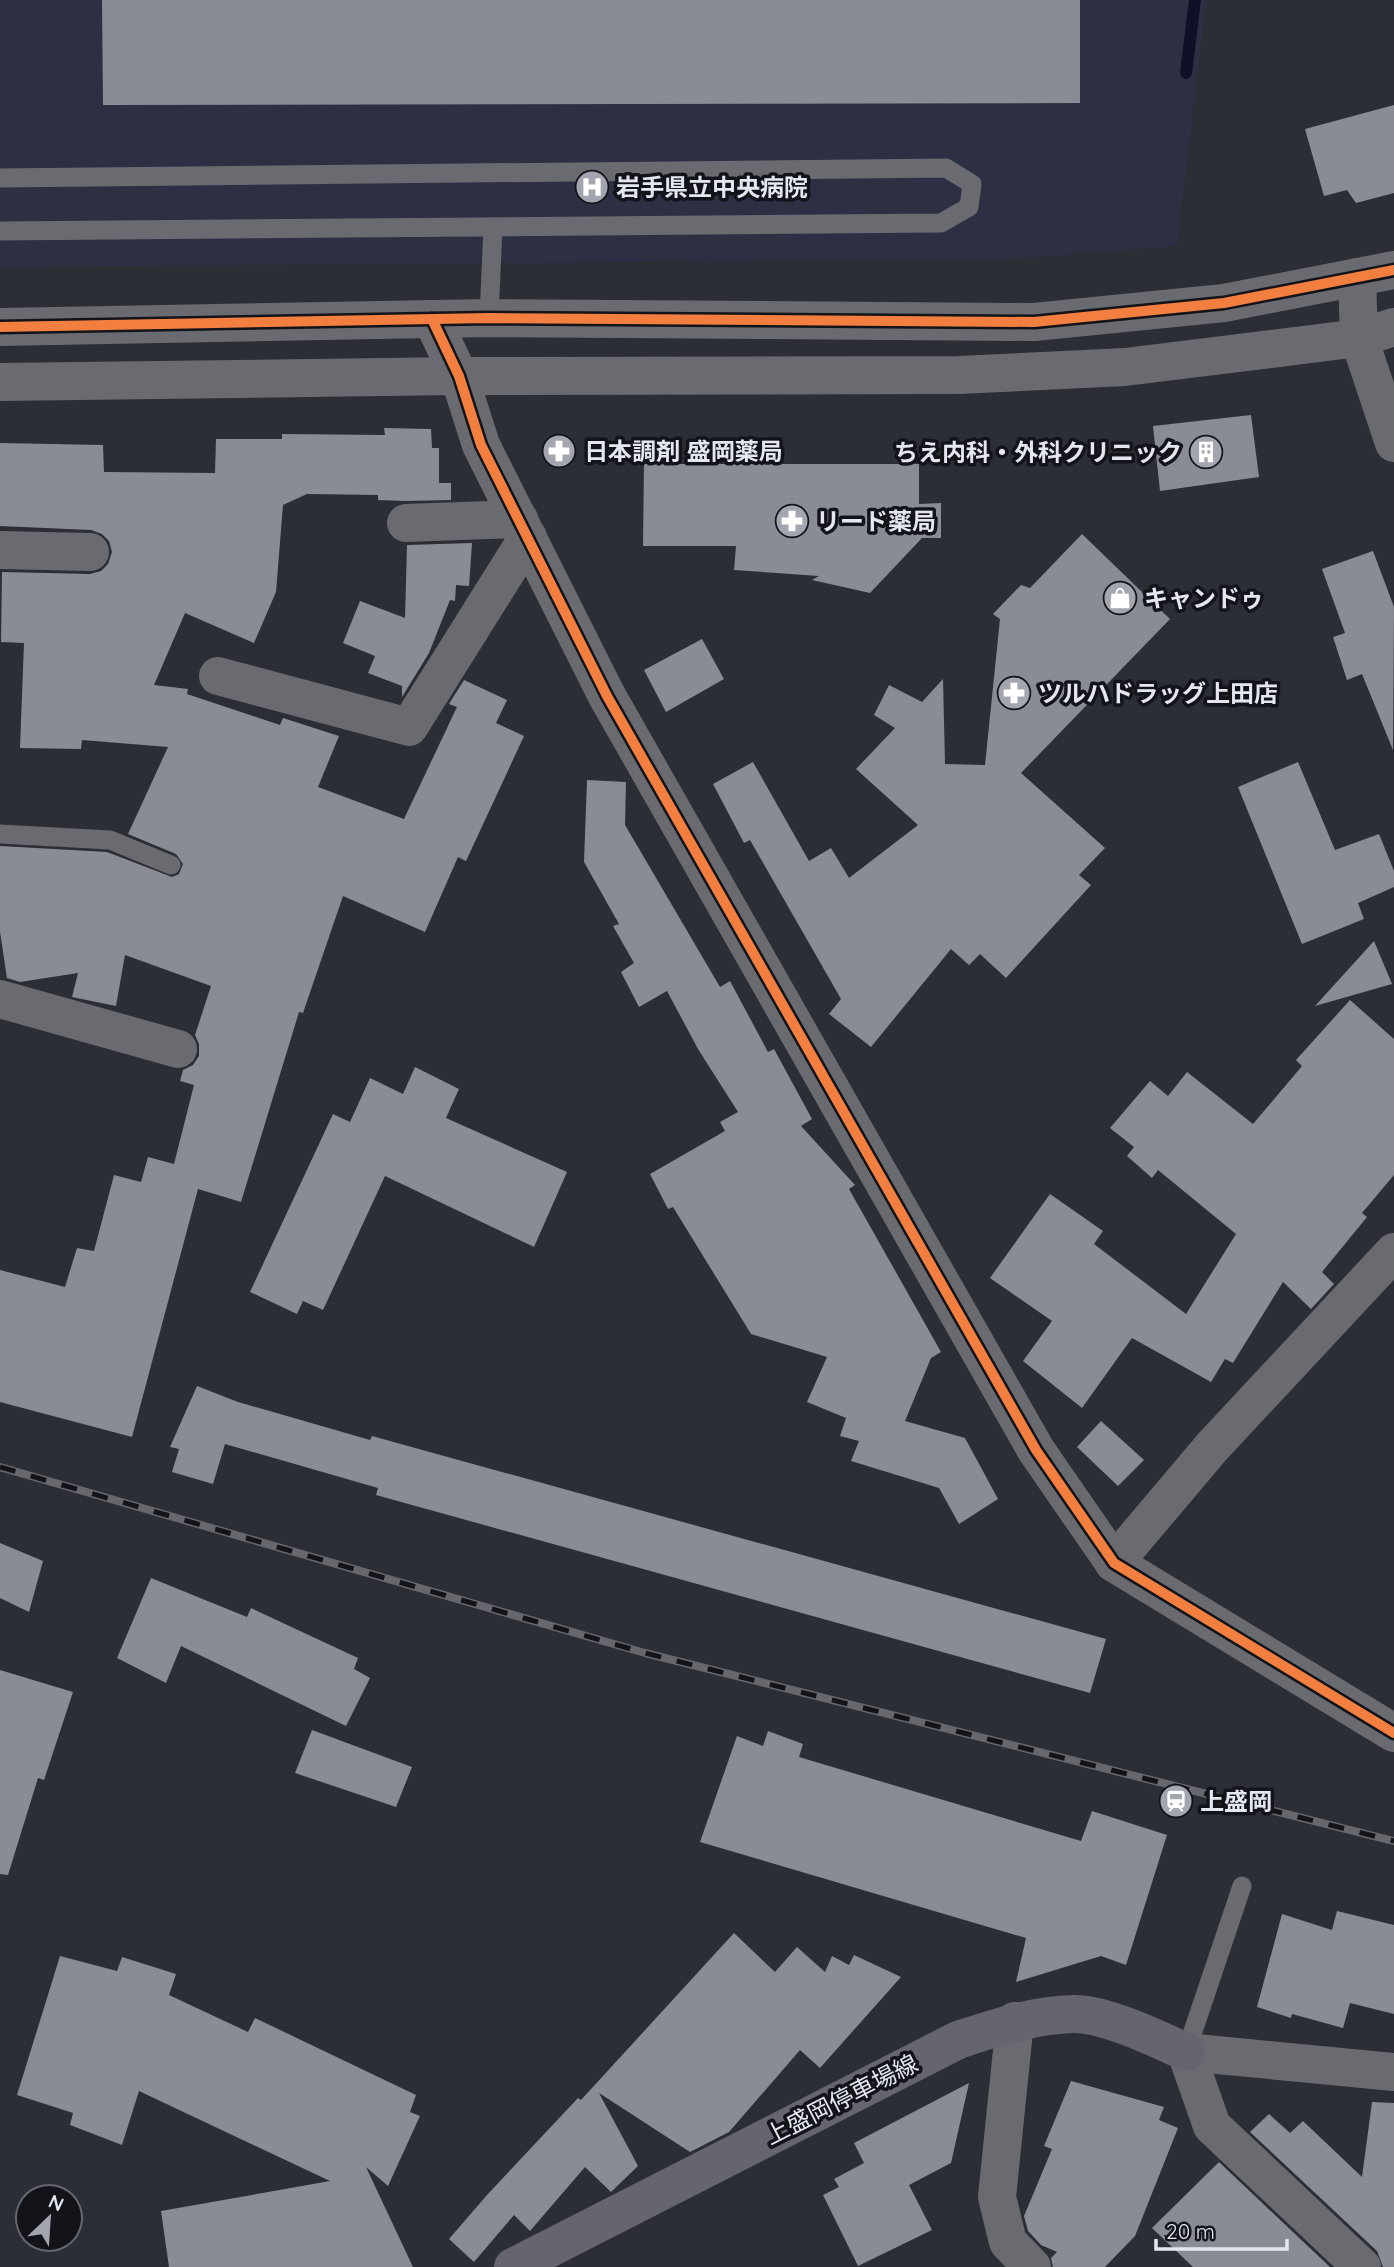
<svg xmlns="http://www.w3.org/2000/svg" width="1394" height="2267" viewBox="0 0 1394 2267" font-family="Quicksand,'Noto Sans JP',sans-serif">
<style>
.built{fill:#2c3042}
.lines{fill:none;stroke-linecap:round;stroke-linejoin:round}
.stream{stroke:#0f1127;stroke-width:12}
.building{fill:#898c95}
.service{stroke:#6a6b71;stroke-width:19}
.minor{stroke:#6a6b71;stroke-width:38}
.tertiary{stroke:#6a6b71;stroke-width:38}
.secondary{stroke:#64656f;stroke-width:38}
.rail-casing{stroke:#66686d;stroke-width:8}
.rail{stroke:#12141a;stroke-width:5;stroke-dasharray:16;stroke-linecap:butt}
.cycleway-casing{stroke:#12141a;stroke-width:15}
.cycleway{stroke:#f27e40;stroke-width:10}
.labels{text-anchor:middle;dominant-baseline:central;stroke-width:7;stroke-linejoin:round;paint-order:stroke}
.poi-label{font-size:24px;font-weight:bold;fill:#e4e7f0;stroke:#12141a;text-anchor:start}
.street-label{font-size:24px;fill:#e4e7f0;stroke:#12141a}
</style>
<rect width="100%" height="100%" fill="#2c2e35"/>
<!-- built -->
<path class="built" d="M0,0H1206L1177,246L1011,259L0,267Z"/>
<g class="lines">
<!-- stream -->
<path class="stream" d="M1186,73L1195,0"/>
</g>
<!-- building -->
<g class="building">
<path d="M102,0H1080V103L103,105Z"/>
<path d="M1394,105V193L1356,203L1347,190L1324,196L1305,129Z"/>
<path d="M1251,415L1259,477L1160,491L1153,426Z"/>
<path d="M384,428L431,429L432,448H439V483H451V500L405,501L378,500V495L307,494L283,505L276,592L254,643L185,613L154,685L188,689L187,694L280,725L283,718L339,736L318,787L404,819L457,707L449,704L464,680L507,700L496,723L524,736L466,861L458,857L425,932L343,896L303,1013L299,1012L241,1202L198,1189L132,1437L0,1402V1270L65,1287L77,1248L94,1251L114,1175L141,1182L148,1157L174,1164L194,1085L180,1081L183,1070L193,1065L199,1056V1044L195,1035L211,986L125,955L116,1006L72,997L78,973L20,982L7,978L0,932V846L107,852L172,877L179,874L183,864L176,854L128,834L168,747L82,740L81,749L20,748L24,643L1,642L2,572L90,574L101,571L108,564L112,552L109,541L102,534L91,530L0,526V443L103,445L104,472L215,473L216,439H282V434L385,435Z"/>
<path d="M644,464H919V504L941,503V538H922L870,593L812,580L819,576L734,570L736,546H643Z"/>
<path d="M1082,534L1170,619L1021,773L1105,848L1079,875L1091,885L1006,978L980,954L969,965L951,949L871,1047L829,1014L841,999L750,840L744,843L713,784L753,762L809,861L831,848L849,878L918,825L856,769L895,728L874,715L889,685L922,702L943,679L945,764L985,765L1000,619L993,614L1021,585L1030,588Z"/>
<path d="M472,543L469,586L456,585L455,601L450,600L429,653L402,697V686L368,673L375,656L343,643L360,601L405,618L407,545Z"/>
<path d="M1373,551L1394,607L1393,750L1362,674L1347,680L1333,637L1345,633L1322,569Z"/>
<path d="M702,639L724,679L666,712L644,670Z"/>
<path d="M1298,762L1335,850L1379,834L1394,871V887L1358,903L1364,919L1302,944L1238,787Z"/>
<path d="M587,780L626,782L625,825L720,987L730,981L768,1052L774,1049L812,1119L801,1126L855,1185L849,1189L941,1352L931,1358L905,1421L965,1438L998,1499L959,1524L939,1488L851,1461L859,1441L840,1436L846,1418L807,1402L827,1357L751,1334L673,1207L668,1209L650,1174L725,1131L720,1122L738,1112L698,1049L667,991L639,1007L621,972L634,963L613,926L619,924L584,862Z"/>
<path d="M1374,941L1392,984L1315,1006Z"/>
<path d="M1350,1000L1394,1039V1175L1362,1213L1367,1217L1322,1272L1334,1284L1311,1309L1283,1282L1233,1363L1225,1359L1211,1382L1132,1338L1082,1408L1023,1361L1052,1321L990,1278L1050,1194L1103,1231L1094,1244L1186,1314L1236,1234L1158,1170L1152,1178L1127,1156L1134,1147L1110,1128L1150,1081L1168,1096L1187,1072L1253,1124L1302,1066L1296,1060Z"/>
<path d="M415,1067L459,1089L446,1118L567,1172L534,1247L385,1176L323,1310L303,1301L297,1314L250,1292L333,1114L350,1122L370,1078L403,1094Z"/>
<path d="M197,1386L238,1402L370,1440L372,1436L1106,1639L1090,1693L376,1495L378,1488L225,1444L213,1484L172,1472L179,1449L170,1447Z"/>
<path d="M1101,1421L1144,1460L1118,1486L1077,1447Z"/>
<path d="M0,1543L43,1561L29,1612L0,1598Z"/>
<path d="M151,1578L247,1617L251,1608L358,1658L354,1669L370,1678L346,1726L181,1646L166,1683L117,1658Z"/>
<path d="M0,1670L73,1692L44,1780L38,1778L8,1875L0,1874Z"/>
<path d="M312,1730L412,1767L396,1807L295,1773Z"/>
<path d="M768,1731L803,1744L799,1757L1081,1841L1092,1811L1167,1835L1126,1965L1101,1956L1016,1982L1026,1938L700,1842L737,1736L763,1746Z"/>
<path d="M1337,1911L1394,1925V2014L1350,2003L1343,2028L1292,2014L1291,2018L1257,2007L1282,1914L1332,1930Z"/>
<path d="M734,1933L775,1972L797,1947L825,1972L832,1956L849,1965L854,1955L901,1977L820,2068L800,2050L729,2132L690,2152L599,2093L638,2166L611,2192L585,2167L530,2231L514,2215L474,2262L449,2239L487,2195L578,2098L581,2100Z"/>
<path d="M60,1956L117,1971L122,1957L176,1974L169,1995L248,2032L255,2018L416,2095L410,2112L420,2116L388,2186L366,2167L413,2267H169L161,2211L330,2181L139,2091L122,2145L70,2125L73,2113L17,2095Z"/>
<path d="M1071,2081L1164,2107L1159,2120L1178,2128L1135,2236L1105,2267H1053L1051,2258L1057,2252L1041,2245L1028,2231L1024,2216L1052,2149L1044,2146Z"/>
<path d="M969,2083L951,2163L909,2185L932,2230L858,2266L823,2195L839,2187L834,2179L864,2163L854,2143Z"/>
<path d="M1372,2102L1394,2103V2267H1383L1377,2251L1250,2132L1269,2114L1290,2133L1303,2121L1362,2177Z"/>
<path d="M1219,2162L1330,2267H1193L1152,2228Z"/>
</g>
<g class="lines">
<!-- service -->
<g class="service">
<path d="M0,178L946,168L972,184L969,207L941,223L0,231"/>
<path d="M489,318L493,227"/>
<path d="M0,834L110,840L171,865"/>
<path d="M1186,2052L1242,1886"/>
</g>
<!-- minor -->
<g class="minor">
<path d="M1357,277L1359,338L1394,443"/>
<path d="M432,319L459,376L481,445L607,696L1036,1450L1114,1563L1394,1733"/>
<path d="M406,523L519,519"/>
<path d="M0,550L90,552"/>
<path d="M218,676L409,727L528,537"/>
<path d="M0,999L178,1049"/>
<path d="M1114,1563L1212,1447L1394,1252"/>
<path d="M1015,2021L997,2197L1008,2242L1032,2267"/>
<path d="M1362,2267L1212,2126L1186,2052L1394,2072"/>
</g>
<!-- tertiary -->
<g class="tertiary">
<path d="M0,327L489,318L1034,322L1224,303L1394,270"/>
<path d="M0,382L459,376L959,375L1125,367L1359,338L1394,327"/>
</g>
<!-- secondary -->
<path class="secondary" d="M513,2267L958,2040C995,2028 1033,2015 1073,2014C1104,2013 1157,2039 1186,2052"/>
<defs>
<path id="rail" d="M0,1467L645,1653L1394,1841"/>
</defs>
<!-- rail casing -->
<use href="#rail" class="rail-casing"/>
<!-- rail -->
<use href="#rail" class="rail"/>
<defs>
<g id="cycleway">
<path d="M432,319L459,376L481,445L607,696L1036,1450L1114,1563L1394,1733"/>
<path d="M0,327L489,318L1034,322L1224,303L1394,270"/>
</g>
</defs>
<!-- cycleway casing -->
<use href="#cycleway" class="cycleway-casing"/>
<!-- cycleway -->
<use href="#cycleway" class="cycleway"/>
</g>
<!-- icons -->
<defs>
<symbol id="hospital-disc" viewBox="-11 -11 22 22"><circle r="9.5" fill="#a4a6af" stroke="#12141a"/><path d="M-5-5h3v3.5h4V-5h3V5h-3V1.5h-4V5h-3Z" fill="#fff"/></symbol>
<symbol id="pharmacy-disc" viewBox="-11 -11 22 22"><circle r="9.5" fill="#a4a6af" stroke="#12141a"/><path d="M-2-6h4v4h4v4h-4v4h-4v-4h-4v-4h4Z" fill="#fff"/></symbol>
<symbol id="building-disc" viewBox="-11 -11 22 22"><circle r="9.5" fill="#a4a6af" stroke="#12141a"/><path d="M-4-6H4V6H1V3H-1V6H-4ZM-2.5-4.3h1.7v1.8h-1.7ZM.8-4.3h1.7v1.8H.8ZM-2.5-1h1.7V.8h-1.7ZM.8-1h1.7V.8H.8Z" fill="#fff"/></symbol>
<symbol id="shop-disc" viewBox="-11 -11 22 22"><circle r="9.5" fill="#a4a6af" stroke="#12141a"/><path d="M-5-2.5h2.3a2.7 3.5 0 0 1 5.4 0H5L5.5 6h-11ZM-1.5-2.5h3a1.5 2.3 0 0 0-3 0Z" fill="#fff"/></symbol>
<symbol id="station-disc" viewBox="-11 -11 22 22"><circle r="9.5" fill="#a4a6af" stroke="#12141a"/><path d="M-3-6H3Q5-6 5-4V2Q5 4 3 4L4.5 6H3L1.5 4h-3L-3 6H-4.5L-3 4Q-5 4-5 2V-4Q-5-6-3-6ZM-3.5-4v3h7v-3ZM-3.5 1v1.5H-2V1ZM2 1v1.5H3.5V1Z" fill="#fff"/></symbol>
</defs>
<g fill-rule="evenodd">
<use href="#hospital-disc" x="573" y="168" width="38" height="38"/>
<use href="#pharmacy-disc" x="540" y="432" width="38" height="38"/>
<use href="#building-disc" x="1187" y="433" width="38" height="38"/>
<use href="#pharmacy-disc" x="773" y="502" width="38" height="38"/>
<use href="#shop-disc" x="1101" y="579" width="38" height="38"/>
<use href="#pharmacy-disc" x="995" y="674" width="38" height="38"/>
<use href="#station-disc" x="1157" y="1782" width="38" height="38"/>
</g>
<g class="labels">
<!-- poi labels -->
<g class="poi-label">
<text x="616" y="187">岩手県立中央病院</text>
<text x="584" y="451">日本調剤 盛岡薬局</text>
<text x="1182" y="452" text-anchor="end">ちえ内科・外科クリニック</text>
<text x="816" y="521">リード薬局</text>
<text x="1144" y="598">キャンドゥ</text>
<text x="1038" y="693">ツルハドラッグ上田店</text>
<text x="1200" y="1801">上盛岡</text>
</g>
<!-- street labels -->
<g class="street-label">
<text transform="translate(841 2099) rotate(-27)">上盛岡停車場線</text>
</g>
</g>
<!-- north arrow -->
<g transform="translate(49 2218) rotate(25)"><circle r="33" fill="#12141a" stroke="#666870" stroke-width="2"/>
<path d="M0-5L12 26L0 18L-12 26Z" fill="#a4a6af"/>
<text y="-10" font-size="19" font-weight="bold" text-anchor="middle" fill="#e4e7f0">N</text>
</g>
<!-- scale -->
<path d="M1156 2239v10h131v-10" fill="none" stroke="#e4e7f0" stroke-width="3.5"/>
<text x="1166" y="2239" font-size="21" fill="#e4e7f0" stroke="#12141a" stroke-width="5" paint-order="stroke">20 m</text>
</svg>
